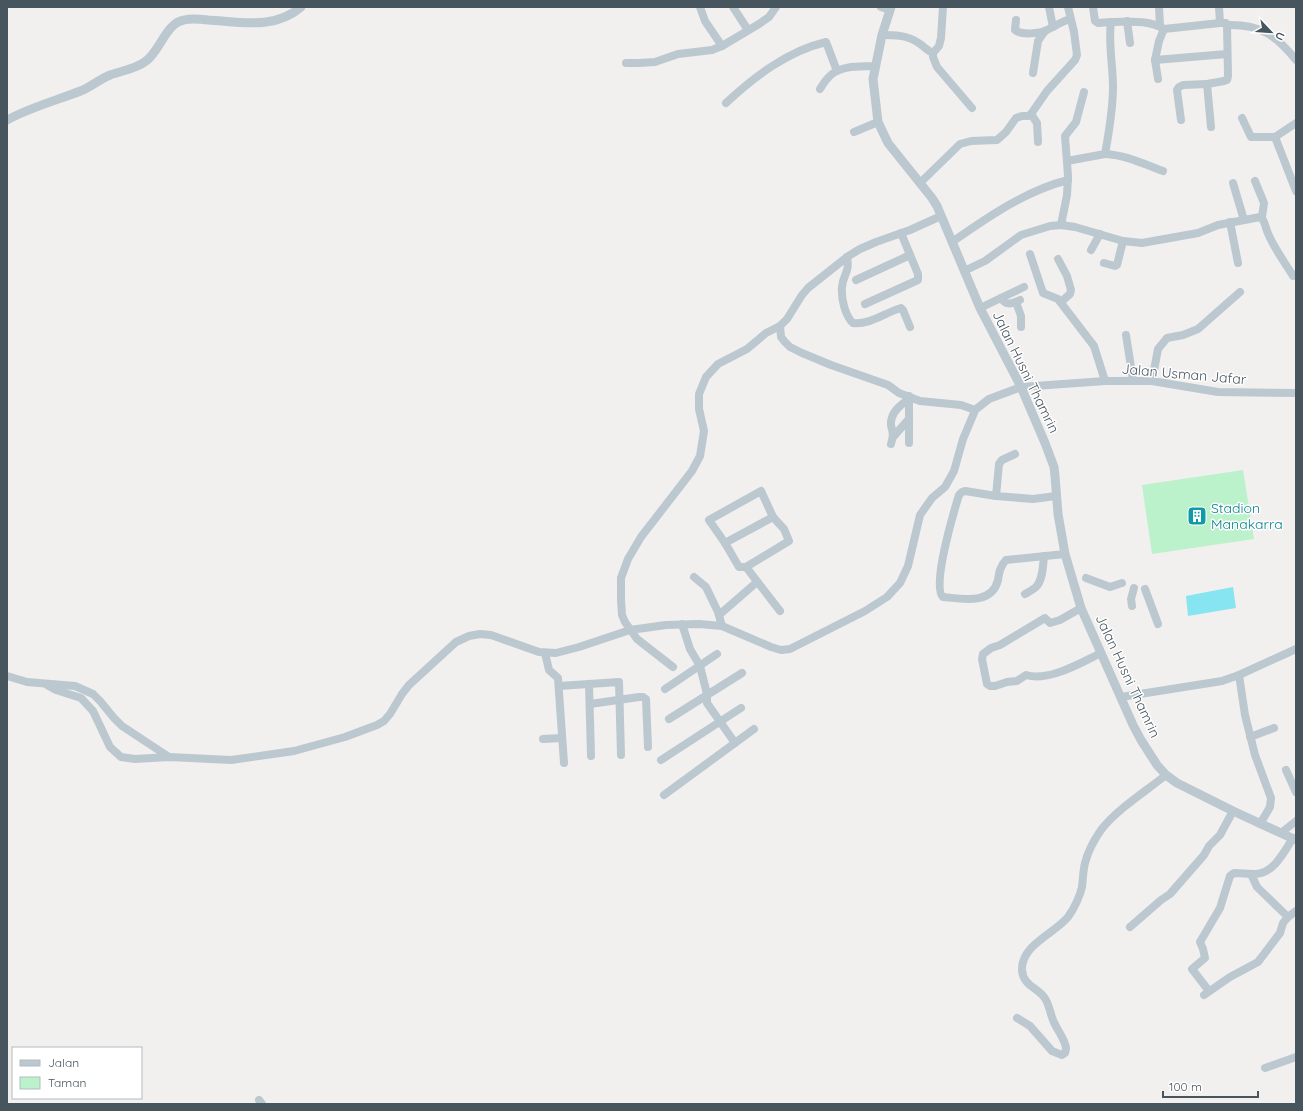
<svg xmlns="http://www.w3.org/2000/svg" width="1303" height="1111" viewBox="0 0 1303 1111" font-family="Quicksand,sans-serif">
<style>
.green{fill:#bbf2cb}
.water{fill:#86e5f1}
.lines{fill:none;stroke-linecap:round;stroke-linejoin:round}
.minor{stroke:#bcc8cf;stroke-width:8}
.tertiary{stroke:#bcc8cf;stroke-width:9}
.labels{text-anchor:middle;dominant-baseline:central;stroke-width:3;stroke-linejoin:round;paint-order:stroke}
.street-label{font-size:14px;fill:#46555e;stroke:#fff}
.culture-label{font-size:14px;fill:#0d838f;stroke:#fff;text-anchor:start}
</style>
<rect width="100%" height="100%" fill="#f2efef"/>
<!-- green -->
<path class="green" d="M1243,470L1254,539L1152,554L1142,485Z"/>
<!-- water -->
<path class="water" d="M1233,587L1236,608L1188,616L1186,596Z"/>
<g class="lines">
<!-- minor -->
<g class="minor">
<path d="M700,7L705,21L722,46"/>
<path d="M733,7L748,30"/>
<path d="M881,7L890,10"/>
<path d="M943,7L941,38L939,46L933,53V57L937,67L972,108"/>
<path d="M1049,7L1053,27"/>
<path d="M1159,7L1160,26"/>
<path d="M1016,20L1015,30C1021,35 1040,34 1047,30C1055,26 1061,22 1070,19"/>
<path d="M1127,21L1130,43"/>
<path d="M1111,22C1128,22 1148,19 1164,29"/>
<path d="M1227,25C1260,24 1276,35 1296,60"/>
<path d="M882,35C894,35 906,35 917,42C923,45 927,51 933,53"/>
<path d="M1155,60L1159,41L1164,29L1220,23"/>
<path d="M626,63H639L655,62L678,54L712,50L722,46L759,24L769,17L776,7"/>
<path d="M1033,73L1038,41L1045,31"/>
<path d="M1158,79L1155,60L1227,54"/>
<path d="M820,89C823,84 827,78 832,74C843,65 862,67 875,66"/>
<path d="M726,103C755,76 788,51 826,42L837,71"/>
<path d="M1031,114L1037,123L1038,142"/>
<path d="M1242,118L1251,137H1275L1296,123"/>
<path d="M1181,120L1177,90L1179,87L1183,85L1207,84"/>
<path d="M1211,127L1207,84L1224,81L1227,80L1228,76L1227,25L1226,23H1220L1219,7"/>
<path d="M854,132L878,122"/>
<path d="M1275,137L1296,191"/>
<path d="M1105,154C1126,155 1144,164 1163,171"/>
<path d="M1067,161L1105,154C1109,132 1113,109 1113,87C1113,65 1108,43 1111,22L1098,23L1095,21L1093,7"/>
<path d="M1255,181L1264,203L1262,217"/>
<path d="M920,183L960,144L971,141L997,140L1006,132L1016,118L1022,116H1028L1031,114L1047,91L1075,60L1077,55L1074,32L1068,7"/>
<path d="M1233,183L1244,220"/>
<path d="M1230,222L1238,263"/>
<path d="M1061,225L1067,195L1068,176L1065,136L1076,122L1084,92"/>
<path d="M952,242C988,217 1025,191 1068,180"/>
<path d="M1091,250L1100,234"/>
<path d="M1030,254L1043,293L1058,299L1094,346L1105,381"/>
<path d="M847,257C850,273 843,274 842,287C841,298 845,316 853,323C870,325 886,312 901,308L903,310L910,327"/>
<path d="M1058,259L1067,276L1071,290L1070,294L1061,302"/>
<path d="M1104,263L1115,266L1117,265L1123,241"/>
<path d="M964,271L985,261L1021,235L1050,226L1061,225L1075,227L1123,241L1142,243L1198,233L1218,225L1260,217C1265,220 1265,226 1267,231C1273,247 1284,261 1293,276L1296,274"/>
<path d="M856,280L910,255"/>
<path d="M1001,298C1006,306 1012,304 1020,300"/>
<path d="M1016,302L1021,316V327"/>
<path d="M865,304L918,280V274L901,233"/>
<path d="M980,308L1024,287"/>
<path d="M780,326L781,337L785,342L790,347L802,353L831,365L888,385L899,393L920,401L961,405L975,410"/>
<path d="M1126,335L1133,380"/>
<path d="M1152,381L1158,349L1167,338L1183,335L1198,329L1240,292"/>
<path d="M893,437L909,419"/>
<path d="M909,443V396"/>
<path d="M891,444C894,433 893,435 891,425C890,413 900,405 909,399"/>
<path d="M1015,454L1002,460L999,464L996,496L1033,499L1056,496"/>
<path d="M761,491L773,517L784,529L789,541L746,567H739L725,543L709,520Z"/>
<path d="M996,496L965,491L962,492L959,495C954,511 931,588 943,597C963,599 992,605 998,580C999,573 1000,566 1006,560L1065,554"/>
<path d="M725,543L773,517"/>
<path d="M746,567L780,611"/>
<path d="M694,577L706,587L718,612L722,626"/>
<path d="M1086,578L1110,587L1122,583"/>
<path d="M1145,589L1158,624"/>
<path d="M1025,594C1028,592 1033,590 1036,587C1043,580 1043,565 1044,556"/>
<path d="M1132,606L1131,599L1134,588"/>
<path d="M1081,608L1060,620L1050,623L1045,618L1000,645L991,648L983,654L982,659L987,684L990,686H995L1007,682L1017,681L1026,675C1049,682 1080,663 1101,653"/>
<path d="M719,615L757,582"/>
<path d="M682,624L690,649L700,666L707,694V703L735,743"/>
<path d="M545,653L549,670L558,678L564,763"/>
<path d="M673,667L637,639L625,622L622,615L621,600V578L628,559L641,537L692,471L700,456L704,431L699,409V394L706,377L718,364L747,349L766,333L780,326L787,319L802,295L808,288L847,257L860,249L876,242L910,230L941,216"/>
<path d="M1239,675L1245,715L1255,755L1271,798L1270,807L1260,824"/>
<path d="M7,676L27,682L75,686L93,694L100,701L114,718L122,726L169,757"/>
<path d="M589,684L591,756"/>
<path d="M47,685L56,690L81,698L93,711L110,747L121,757L135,759L169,757L231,760L294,751L345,737L377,725L384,721L390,714L402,694L409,685L456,642L469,636L480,634L491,635L539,652L556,653L579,647L630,630L666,625L699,624L722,626L771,647L781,650L790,649L865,611L887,597L900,583L908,566L920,515L932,498L945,487L954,471L963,439L974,413L975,410L989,399L1021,387L1105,381H1152L1218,392L1296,393"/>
<path d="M559,686L619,682L621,755"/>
<path d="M665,689L717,654"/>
<path d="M1121,697L1222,681L1239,675L1296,649"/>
<path d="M590,704L639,697H643L646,699L648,747"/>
<path d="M669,719L742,673"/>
<path d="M1250,737L1274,728"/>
<path d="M543,739L562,738"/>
<path d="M661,760L741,708"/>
<path d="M1286,770L1296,792"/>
<path d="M664,795L754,729"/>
<path d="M1281,833L1296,821"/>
<path d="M1251,874L1257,887L1288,917"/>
<path d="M1130,927L1161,900L1170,894L1204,855L1209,846L1220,835L1233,811"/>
<path d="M1209,991L1192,969L1205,958L1203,949L1200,942L1220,908L1230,876L1234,873C1241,873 1248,874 1256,874C1274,873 1284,852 1293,838"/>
<path d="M1204,995L1230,977L1258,962L1280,933L1283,923L1288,917L1296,911"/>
<path d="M1017,1018L1030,1026L1052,1051L1062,1055L1065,1053C1066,1049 1067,1048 1065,1044C1062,1035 1056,1028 1053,1020C1050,1013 1049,1003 1044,997C1036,987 1023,985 1022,970C1021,945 1054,934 1068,917C1074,909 1080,896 1082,887C1083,879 1083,871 1085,863C1088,851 1094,840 1101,830C1116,810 1146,791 1166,775"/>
<path d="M1265,1068L1296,1057"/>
<path d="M259,1100L262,1104"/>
</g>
<!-- tertiary -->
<g class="tertiary">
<path d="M891,7L882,35L873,79L878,122L888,143L932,198L937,206L980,308L1021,387L1045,443L1054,467L1055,476L1058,514L1065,554L1081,608L1133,725L1141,740L1157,765L1166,775L1177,783L1233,811L1296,840"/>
<path d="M7,120C31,107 58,100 83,90C92,86 100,79 110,75C121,71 136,69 146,61C160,51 166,23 184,20C192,18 200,19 208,20C241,22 274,30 301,7"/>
</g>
</g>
<!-- icons -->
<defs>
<symbol id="building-square" viewBox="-11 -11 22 22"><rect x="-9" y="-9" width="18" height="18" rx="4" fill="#0f9aa8" stroke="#fff"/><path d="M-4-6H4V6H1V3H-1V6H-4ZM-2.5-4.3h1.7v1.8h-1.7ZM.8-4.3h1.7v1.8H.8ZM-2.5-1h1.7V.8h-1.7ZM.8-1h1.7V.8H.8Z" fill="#fff"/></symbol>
</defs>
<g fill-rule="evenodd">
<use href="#building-square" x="1186" y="505" width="22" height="22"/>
</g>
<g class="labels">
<!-- street labels -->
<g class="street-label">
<text transform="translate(1026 372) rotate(64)">Jalan Husni Thamrin</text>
<text transform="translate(1184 374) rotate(5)">Jalan Usman Jafar</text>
<text transform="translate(1128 676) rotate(65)">Jalan Husni Thamrin</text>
</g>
<!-- culture labels -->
<g class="culture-label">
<text x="1211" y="508">Stadion<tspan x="1211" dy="16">Manakarra</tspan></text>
</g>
</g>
<!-- border -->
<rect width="1303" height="1111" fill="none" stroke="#46555e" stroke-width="16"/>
<!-- legend -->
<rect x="12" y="1047" width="130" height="52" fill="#ffffff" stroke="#b5bbbf"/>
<rect x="20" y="1060" width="20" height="6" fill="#bcc8cf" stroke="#b5bbbf"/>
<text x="48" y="1067" font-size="12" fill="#46555e">Jalan</text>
<rect x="20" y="1077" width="20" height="12" fill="#bbf2cb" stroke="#b5bbbf"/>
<text x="48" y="1087" font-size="12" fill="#46555e">Taman</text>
<!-- north arrow -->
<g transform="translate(1271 32) rotate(115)" stroke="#ffffff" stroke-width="3" paint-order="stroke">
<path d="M0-3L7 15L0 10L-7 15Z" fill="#46555e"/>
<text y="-6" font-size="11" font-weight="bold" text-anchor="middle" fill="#46555e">U</text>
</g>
<!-- scale -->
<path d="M1163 1091v6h95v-6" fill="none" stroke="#46555e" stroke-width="2"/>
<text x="1169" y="1091" font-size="12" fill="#46555e" stroke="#ffffff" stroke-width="3" paint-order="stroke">100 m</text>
</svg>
